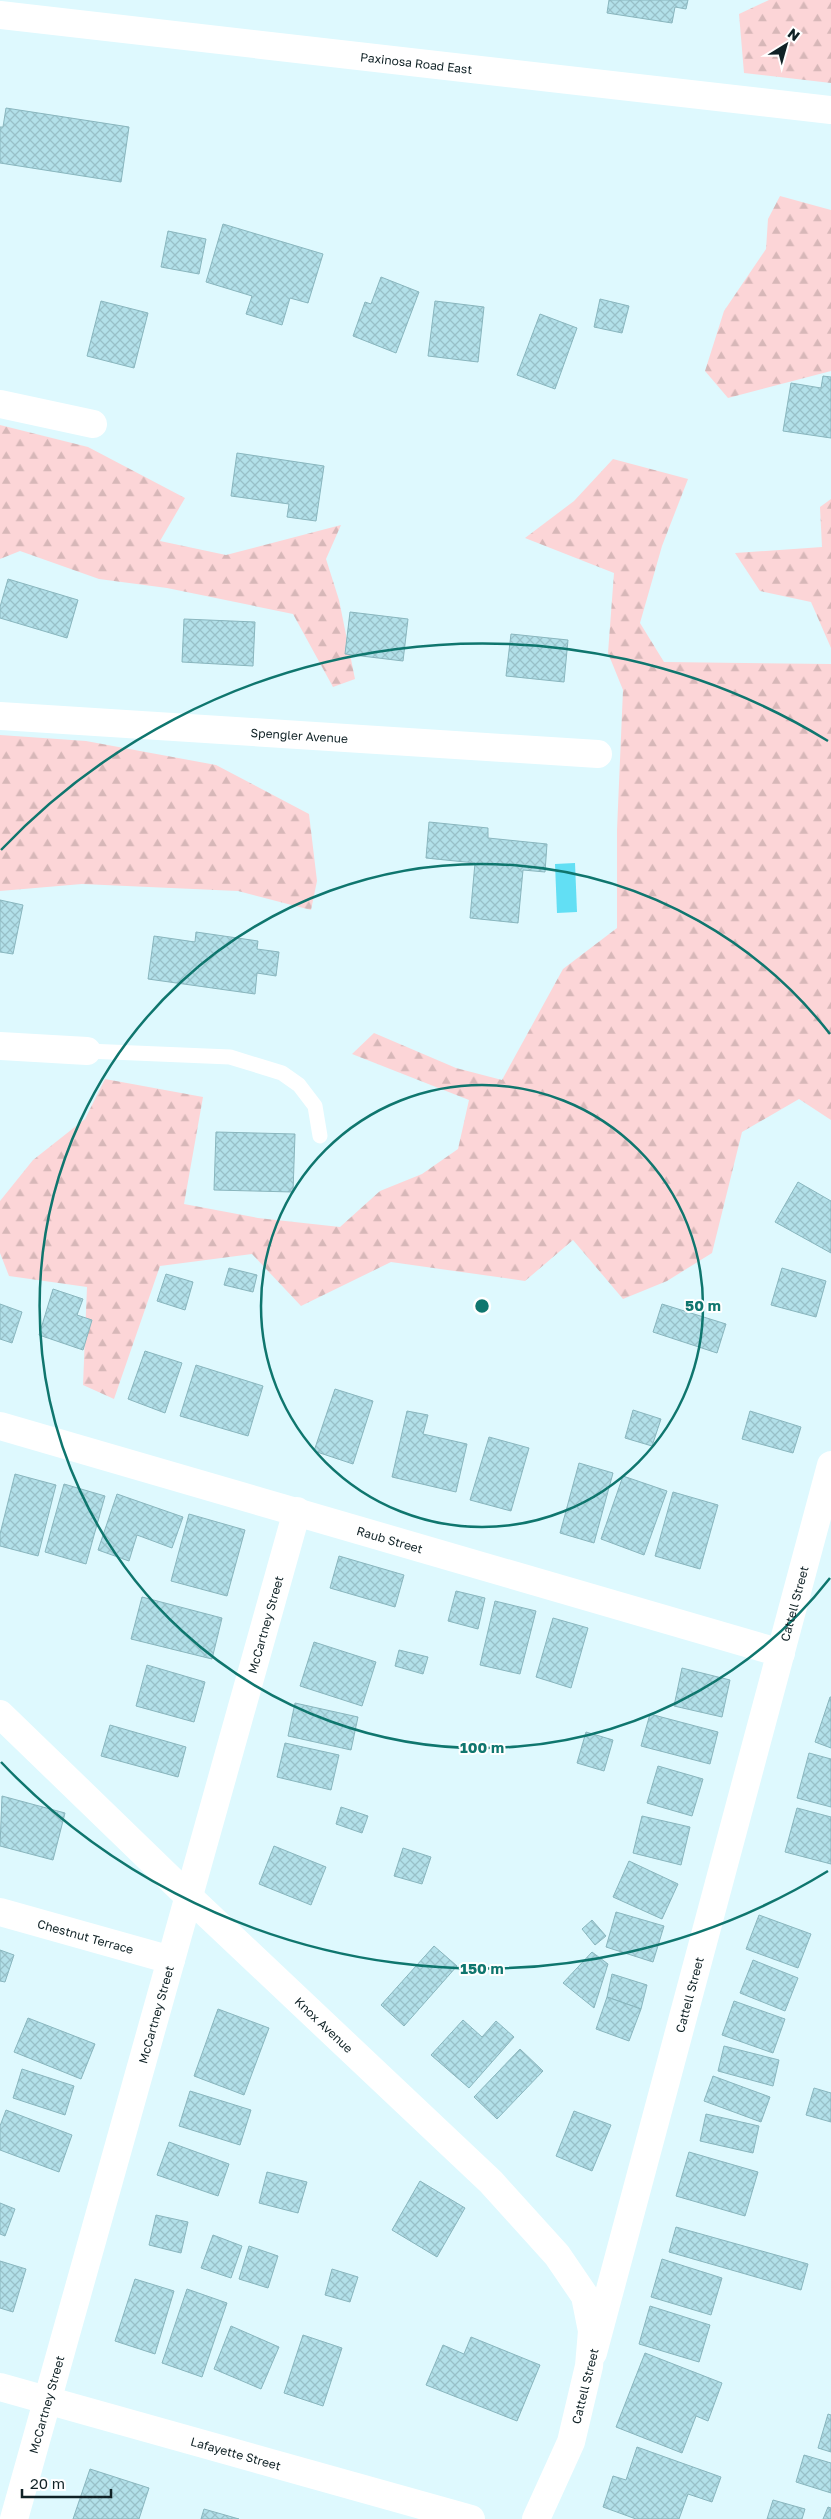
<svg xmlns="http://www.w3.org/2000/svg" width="831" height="2519" viewBox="0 0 831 2519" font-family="'Golos Text',sans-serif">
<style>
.forest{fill:url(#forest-firs)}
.water{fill:#62dff4}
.building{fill:url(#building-cross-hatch);stroke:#89b6be}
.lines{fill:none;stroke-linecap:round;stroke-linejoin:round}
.service{stroke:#fff;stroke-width:15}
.minor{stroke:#fff;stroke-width:28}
.primary{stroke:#fff;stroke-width:28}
.ring{fill:none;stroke:#0f766e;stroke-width:2.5}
.labels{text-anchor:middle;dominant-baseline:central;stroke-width:4;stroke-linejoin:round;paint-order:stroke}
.street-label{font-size:12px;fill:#102226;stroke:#fff}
.centre{fill:#0f766e;stroke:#fff;stroke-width:2.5}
.ring-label{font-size:15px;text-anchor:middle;font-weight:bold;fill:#0f766e;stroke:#fff;stroke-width:4;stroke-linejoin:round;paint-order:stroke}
</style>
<defs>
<pattern id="forest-firs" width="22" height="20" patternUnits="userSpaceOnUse" patternTransform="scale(1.25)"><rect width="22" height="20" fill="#fcd5d7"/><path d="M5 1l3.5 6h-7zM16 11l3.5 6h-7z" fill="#d7b7b8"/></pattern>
<pattern id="building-cross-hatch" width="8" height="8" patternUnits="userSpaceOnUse" patternTransform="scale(1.25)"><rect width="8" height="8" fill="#b2e0e9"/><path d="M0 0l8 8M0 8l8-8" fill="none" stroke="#98c0c8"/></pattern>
</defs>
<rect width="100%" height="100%" fill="#def9fe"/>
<!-- forest -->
<g class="forest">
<path d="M769,0H831V83L744,73L739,14Z"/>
<path d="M780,196L831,210V371L728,398L705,371L724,311L766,249L768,219Z"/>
<path d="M0,425L88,447L185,498L160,541L226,555L341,525L326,559L339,600L355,679L333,687L293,614L167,588L99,579L20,551L0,559Z"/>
<path d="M613,459L688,479L662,546L640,623L664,662L831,664V1120L799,1099L742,1132L712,1253L667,1281L623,1299L573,1240L525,1281L391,1262L301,1306L252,1254L160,1266L114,1399L83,1385L87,1287L9,1276L0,1253V1201L33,1160L85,1119L105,1079L203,1097L184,1204L258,1218L340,1227L380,1191L422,1174L458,1149L469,1100L352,1054L374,1033L456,1068L502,1080L563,969L617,928V830L623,690L608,653L614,573L525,538L574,501Z"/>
<path d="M831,499V648L811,602L760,591L735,553L822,547L820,507Z"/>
<path d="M0,735L86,741L216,765L309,814L317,881L311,910L238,891L82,884L0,891Z"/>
</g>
<!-- water -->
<path class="water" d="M575,863L577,912L557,913L555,864Z"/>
<!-- building -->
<g class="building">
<path d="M609,0H688L686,9L675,7L672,23L607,13Z"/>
<path d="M6,108L129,127L121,182L0,163V127H3Z"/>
<path d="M223,224L323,254L308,303L290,298L282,325L246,314L252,296L206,282Z"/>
<path d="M168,231L206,239L199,274L161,267Z"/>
<path d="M381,277L419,292L396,353L353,336L365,302L371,304Z"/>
<path d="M600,299L629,306L622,333L594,327Z"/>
<path d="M101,301L148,313L134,368L87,356Z"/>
<path d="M435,301L484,307L478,362L428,356Z"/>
<path d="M540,314L577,328L555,389L517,375Z"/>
<path d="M823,376L831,377V438L783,431L791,383L821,388Z"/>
<path d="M237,453L324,466L316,521L287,517L289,504L231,496Z"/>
<path d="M8,579L78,600L67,638L0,618V607Z"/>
<path d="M350,612L408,619L403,661L345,654Z"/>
<path d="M184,619L255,622L253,666L182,662Z"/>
<path d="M511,634L568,640L564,682L506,676Z"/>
<path d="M429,822L488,828V838L547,844L545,872L523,870L518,923L470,918L475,863L426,858Z"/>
<path d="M0,900L23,905L13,954L0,952Z"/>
<path d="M196,932L258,941L257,949L279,952L276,976L257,973L255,994L148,979L154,936L195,942Z"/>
<path d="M216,1132L295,1134L293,1192L214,1190Z"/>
<path d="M798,1182L831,1201V1253L775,1222Z"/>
<path d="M229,1268L257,1275L253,1292L224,1285Z"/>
<path d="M782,1268L826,1281L816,1317L771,1305Z"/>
<path d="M166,1274L193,1282L185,1310L157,1301Z"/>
<path d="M53,1289L83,1299L77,1315L92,1320L83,1350L39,1335Z"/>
<path d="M0,1304L22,1312L12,1343L0,1339Z"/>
<path d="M662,1304L726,1324L717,1353L653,1332Z"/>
<path d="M145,1351L182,1363L165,1413L128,1399Z"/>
<path d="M196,1365L263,1386L248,1436L180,1416Z"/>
<path d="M335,1389L373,1401L353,1464L314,1451Z"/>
<path d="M633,1410L661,1419L652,1446L625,1438Z"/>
<path d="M407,1411L428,1415L423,1434L467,1444L456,1492L392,1477Z"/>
<path d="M750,1411L801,1427L793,1453L742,1439Z"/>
<path d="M489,1437L529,1448L511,1511L470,1500Z"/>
<path d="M579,1463L613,1473L594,1543L560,1533Z"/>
<path d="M15,1474L56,1485L38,1556L0,1546V1534Z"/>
<path d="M623,1476L667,1491L644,1555L601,1539Z"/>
<path d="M64,1484L105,1496L86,1564L45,1552Z"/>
<path d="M673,1492L718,1505L700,1569L655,1556Z"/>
<path d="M117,1494L183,1517L172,1548L137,1535L129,1561L98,1550Z"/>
<path d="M189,1514L245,1530L227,1596L171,1581Z"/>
<path d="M339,1556L404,1575L395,1607L330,1588Z"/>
<path d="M456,1591L485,1598L478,1629L448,1621Z"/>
<path d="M142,1597L222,1618L212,1659L131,1639Z"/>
<path d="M495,1601L536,1611L520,1674L480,1665Z"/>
<path d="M553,1618L588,1628L571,1688L536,1677Z"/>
<path d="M314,1642L376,1662L362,1706L300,1686Z"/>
<path d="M399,1650L428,1657L423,1674L395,1666Z"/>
<path d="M147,1665L205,1682L194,1722L136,1706Z"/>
<path d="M682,1668L730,1680L722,1717L674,1706Z"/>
<path d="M830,1697H831V1748L815,1742Z"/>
<path d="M295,1703L358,1717L351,1750L288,1736Z"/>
<path d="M650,1714L718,1732L710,1764L641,1746Z"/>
<path d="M110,1725L186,1747L178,1777L101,1756Z"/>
<path d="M586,1732L613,1740L604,1771L577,1763Z"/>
<path d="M285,1743L339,1755L331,1790L277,1777Z"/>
<path d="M809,1753L831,1759V1807L797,1798Z"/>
<path d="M658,1766L703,1779L692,1816L647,1803Z"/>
<path d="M2,1796L65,1813L53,1860L0,1846Z"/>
<path d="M341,1807L368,1816L362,1833L336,1824Z"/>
<path d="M797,1808L831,1817V1864L785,1852Z"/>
<path d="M642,1816L690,1827L681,1865L633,1853Z"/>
<path d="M274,1846L326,1867L311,1905L259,1884Z"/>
<path d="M403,1848L431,1857L422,1884L394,1876Z"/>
<path d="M629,1861L678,1884L662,1919L613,1897Z"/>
<path d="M616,1912L664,1926L653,1962L606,1947Z"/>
<path d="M759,1915L811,1934L798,1968L746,1949Z"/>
<path d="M592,1920L606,1936L595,1945L582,1929Z"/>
<path d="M434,1946L457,1966L404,2026L381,2005Z"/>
<path d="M0,1950L14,1955L5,1982L0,1981Z"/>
<path d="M592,1952L608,1964L594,2008L563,1983Z"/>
<path d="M753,1960L798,1978L785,2011L740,1993Z"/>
<path d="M612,1974L647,1985L641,2009L607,1997Z"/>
<path d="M607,1997L641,2009L629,2041L596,2029Z"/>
<path d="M734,2001L785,2019L773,2053L722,2035Z"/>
<path d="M218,2009L269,2028L244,2095L194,2076Z"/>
<path d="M28,2018L95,2044L81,2079L14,2052Z"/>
<path d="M463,2020L482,2037L496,2021L514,2037L469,2088L431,2055Z"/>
<path d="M724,2046L779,2060L773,2086L718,2071Z"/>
<path d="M520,2049L543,2071L497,2119L474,2097Z"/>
<path d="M22,2069L74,2086L65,2115L13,2098Z"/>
<path d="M713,2076L770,2097L761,2122L704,2101Z"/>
<path d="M814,2088L831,2093V2122L806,2115Z"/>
<path d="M190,2091L251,2110L240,2145L179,2126Z"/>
<path d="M6,2110L72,2135L59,2172L0,2150V2126Z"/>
<path d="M574,2111L611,2125L592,2171L556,2156Z"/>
<path d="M706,2114L759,2126L753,2153L700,2141Z"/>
<path d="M169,2142L229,2164L218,2196L157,2175Z"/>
<path d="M689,2152L758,2172L745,2216L676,2196Z"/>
<path d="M267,2172L307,2182L298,2213L259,2203Z"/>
<path d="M420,2181L465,2208L437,2257L392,2230Z"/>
<path d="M0,2203L15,2209L5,2236L0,2234Z"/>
<path d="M156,2215L188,2222L181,2253L149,2245Z"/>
<path d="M676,2227L808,2264L801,2290L669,2252Z"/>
<path d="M213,2235L242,2246L231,2278L201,2268Z"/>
<path d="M249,2246L278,2256L268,2288L239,2279Z"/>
<path d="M662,2259L722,2278L711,2315L651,2297Z"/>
<path d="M0,2261L26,2269L13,2312L0,2308Z"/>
<path d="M332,2269L358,2277L350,2302L325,2295Z"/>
<path d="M135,2279L174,2291L155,2354L115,2341Z"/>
<path d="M187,2289L227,2303L202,2377L162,2363Z"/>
<path d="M650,2306L710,2325L699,2362L639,2344Z"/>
<path d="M231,2326L279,2347L261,2389L214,2369Z"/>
<path d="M303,2335L342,2348L323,2406L284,2393Z"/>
<path d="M471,2337L540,2365L517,2421L426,2385L443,2345L464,2354Z"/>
<path d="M645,2353L722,2383L708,2421L696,2416L682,2453L616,2427Z"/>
<path d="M828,2414L831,2415V2452L818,2448Z"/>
<path d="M637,2447L721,2477L712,2502L688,2494L679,2519H636L603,2507L613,2476L626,2480Z"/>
<path d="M804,2455L831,2463V2493L796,2482Z"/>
<path d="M90,2469L149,2488L139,2519H73Z"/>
<path d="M773,2500L805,2509L802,2519H767Z"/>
<path d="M828,2507L831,2508V2519H823Z"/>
<path d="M204,2509L239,2519H201Z"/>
</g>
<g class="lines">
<!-- service -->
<path class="service" d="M87,1051L230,1057L282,1073L299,1085L315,1106L320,1136"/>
<!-- minor -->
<g class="minor">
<path id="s1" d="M0,15L831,110"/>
<path d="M0,404L93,424"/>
<path id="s2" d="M0,716L598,754"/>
<path d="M0,1046L87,1051"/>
<path id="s3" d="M0,1426L781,1653"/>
<path id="s4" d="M0,1912L171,1960"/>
<path id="s5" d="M593,2353L831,1465"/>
<path id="s6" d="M14,2519L297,1511"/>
</g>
<!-- primary -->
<g class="primary">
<path id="s7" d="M0,1714L189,1897L491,2182L557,2255L585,2296L592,2331L589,2366L571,2442L536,2519"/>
<path id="s8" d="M0,2387L471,2519"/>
</g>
</g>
<!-- distance rings -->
<g class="ring">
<circle cx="482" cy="1306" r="221"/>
<path d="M830 1578A442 442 0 1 1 830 1034"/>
<path d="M828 1871A663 663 0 0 1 1 1762M1 850A663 663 0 0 1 828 741"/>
</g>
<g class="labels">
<!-- street labels -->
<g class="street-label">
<text stroke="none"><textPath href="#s1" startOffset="419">Paxinosa Road East</textPath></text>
<text stroke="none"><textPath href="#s2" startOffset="300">Spengler Avenue</textPath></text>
<text stroke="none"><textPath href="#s3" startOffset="406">Raub Street</textPath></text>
<text stroke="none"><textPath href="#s5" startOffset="776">Cattell Street</textPath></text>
<text stroke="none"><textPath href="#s6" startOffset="929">McCartney Street</textPath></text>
<text stroke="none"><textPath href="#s4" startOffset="89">Chestnut Terrace</textPath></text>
<text stroke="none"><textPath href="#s5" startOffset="371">Cattell Street</textPath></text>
<text stroke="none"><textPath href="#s6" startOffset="524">McCartney Street</textPath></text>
<text stroke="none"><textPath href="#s7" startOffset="449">Knox Avenue</textPath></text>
<text transform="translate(585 2386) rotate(-76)">Cattell Street</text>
<text stroke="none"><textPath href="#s6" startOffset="119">McCartney Street</textPath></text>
<text stroke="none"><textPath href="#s8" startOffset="245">Lafayette Street</textPath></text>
</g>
</g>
<circle cx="482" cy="1306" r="8" class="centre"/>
<g class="ring-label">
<text x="703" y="1311">50 m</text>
<text x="482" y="1753">100 m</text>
<text x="482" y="1974">150 m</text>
</g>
<!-- north arrow -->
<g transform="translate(786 45) rotate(37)" stroke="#ffffff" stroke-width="4" paint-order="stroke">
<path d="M0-4L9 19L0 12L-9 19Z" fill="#102226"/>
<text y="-8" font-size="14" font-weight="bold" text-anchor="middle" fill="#102226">N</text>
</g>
<!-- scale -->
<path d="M22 2489v8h89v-8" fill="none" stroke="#102226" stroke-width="2.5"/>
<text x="30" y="2489" font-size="15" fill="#102226" stroke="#ffffff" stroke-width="4" paint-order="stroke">20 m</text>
</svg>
